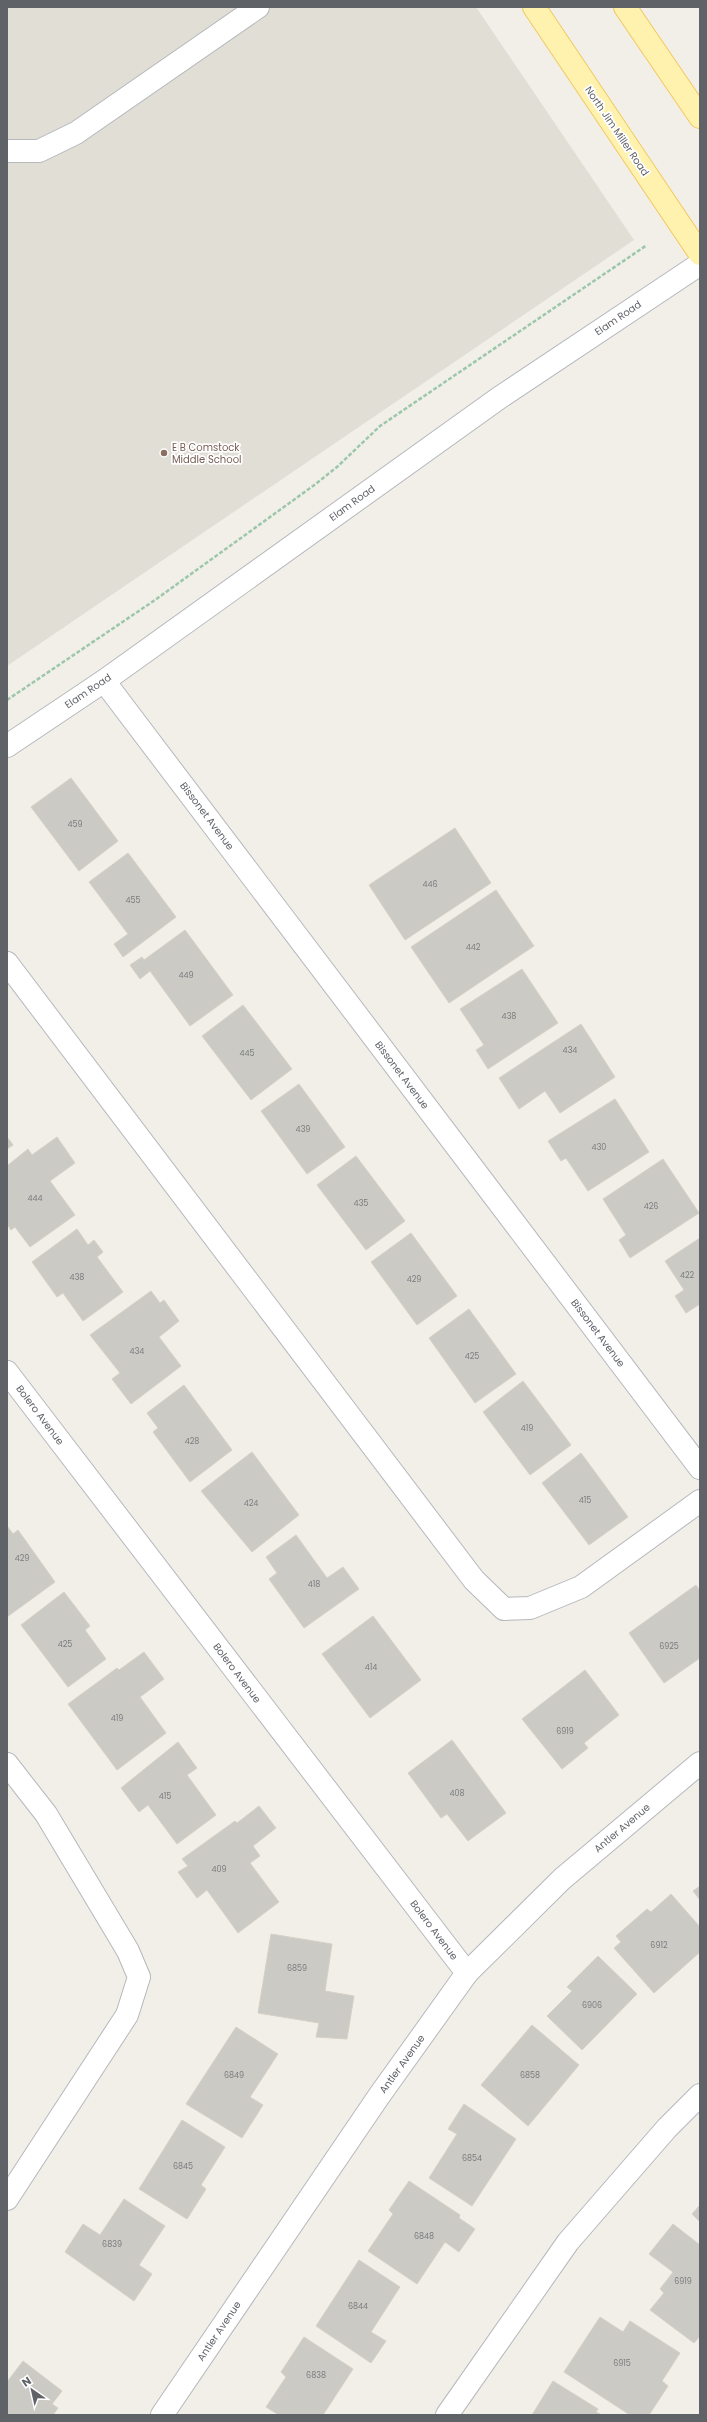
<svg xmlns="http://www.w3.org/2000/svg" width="707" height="2422" viewBox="0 0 707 2422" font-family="Poppins,sans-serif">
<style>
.education{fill:#e1ded6}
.building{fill:#cccac5;stroke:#d6d1c6}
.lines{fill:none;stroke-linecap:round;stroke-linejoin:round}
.minor-casing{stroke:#b5b8bc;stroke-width:24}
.major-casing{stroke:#f2c960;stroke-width:24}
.path{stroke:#9cc7a9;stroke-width:2.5;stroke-dasharray:4 2;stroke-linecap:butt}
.minor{stroke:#fff;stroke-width:22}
.major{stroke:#fff2af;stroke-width:22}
.education-dot{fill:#8d6e63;stroke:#fff;stroke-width:1.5}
.labels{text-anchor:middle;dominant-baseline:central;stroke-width:3.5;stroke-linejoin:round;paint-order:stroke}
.number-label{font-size:8px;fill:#7a7d7f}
.street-label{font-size:10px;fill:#5f6368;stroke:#fff}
.education-label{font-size:10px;fill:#785e54;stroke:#fff;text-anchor:start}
</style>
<rect width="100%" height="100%" fill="#f1efe8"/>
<!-- education -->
<path class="education" d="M7,7H476L634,240L7,666Z"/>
<!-- building -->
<g class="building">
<path d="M71,778L118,841L79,871L31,807Z"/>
<path d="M455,828L491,883L405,940L369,885Z"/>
<path d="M128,853L176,917L123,957L114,944L128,934L89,882Z"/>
<path d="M496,890L534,946L449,1003L411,947Z"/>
<path d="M185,930L233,995L190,1026L150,971L140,979L130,965L142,957L144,960Z"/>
<path d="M522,969L558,1023L488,1069L476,1050L484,1045L460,1009Z"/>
<path d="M243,1005L292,1069L251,1100L202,1036Z"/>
<path d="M581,1024L615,1077L560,1113L545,1091L519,1109L499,1078Z"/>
<path d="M299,1084L345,1147L307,1174L261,1111Z"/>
<path d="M615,1099L649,1152L588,1191L566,1158L561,1161L548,1141Z"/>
<path d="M7,1137L13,1145L7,1149Z"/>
<path d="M57,1137L75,1163L50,1181L75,1215L30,1247L15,1227L11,1230L7,1224V1166L28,1149L32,1155Z"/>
<path d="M356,1156L405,1221L366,1250L317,1185Z"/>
<path d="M663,1159L699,1213L630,1258L619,1240L626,1235L603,1199Z"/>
<path d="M77,1229L88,1245L94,1240L103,1252L97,1257L123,1292L83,1321L63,1293L57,1297L32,1262Z"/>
<path d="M411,1233L457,1296L417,1325L371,1262Z"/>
<path d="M700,1238V1304L686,1313L675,1296L684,1290L665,1261Z"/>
<path d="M151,1291L160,1303L164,1300L179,1321L159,1337L181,1366L131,1404L112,1379L120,1373L90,1335Z"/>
<path d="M469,1309L516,1374L475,1403L429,1338Z"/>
<path d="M523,1381L571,1445L530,1475L483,1412Z"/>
<path d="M184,1385L232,1450L190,1482L153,1432L158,1428L147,1413Z"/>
<path d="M252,1452L299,1515L252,1552L201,1491Z"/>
<path d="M581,1453L628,1517L589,1545L542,1483Z"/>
<path d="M7,1526L13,1534L18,1530L55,1582L7,1617Z"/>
<path d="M296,1535L327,1578L343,1567L359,1589L304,1628L269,1579L277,1573L266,1557Z"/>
<path d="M696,1585L700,1591V1658L664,1683L629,1633Z"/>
<path d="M64,1592L90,1626L85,1630L106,1659L68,1687L21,1625Z"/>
<path d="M373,1616L421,1680L370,1718L322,1654Z"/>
<path d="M144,1652L164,1679L140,1697L166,1733L117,1770L68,1704L117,1668L119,1670Z"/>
<path d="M585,1670L619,1715L584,1743L588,1748L562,1769L522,1719Z"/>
<path d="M452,1740L506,1813L468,1841L447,1814L441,1818L408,1773Z"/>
<path d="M178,1742L197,1768L187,1775L216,1815L177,1844L148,1805L139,1812L121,1788Z"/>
<path d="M259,1806L276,1828L253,1846L260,1856L250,1863L279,1902L238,1933L207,1890L197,1898L178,1872L188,1866L182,1859L235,1821L237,1823Z"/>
<path d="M700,1886V1900L693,1891Z"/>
<path d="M671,1894L700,1927V1952L654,1993L614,1948L621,1942L616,1936L647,1909L651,1912Z"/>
<path d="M271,1934L332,1944L325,1991L354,1996L347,2039L316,2037L319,2023L258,2013Z"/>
<path d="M598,1956L637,1994L582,2050L547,2016L572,1991L567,1987Z"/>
<path d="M532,2025L579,2065L528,2126L481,2085Z"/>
<path d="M236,2027L278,2054L250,2097L263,2105L242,2138L186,2104Z"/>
<path d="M464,2104L516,2139L472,2206L429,2178L457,2134L448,2129Z"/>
<path d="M182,2120L225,2147L201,2185L206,2189L187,2219L139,2189Z"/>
<path d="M409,2181L460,2215L459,2218L475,2229L459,2252L445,2242L417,2284L368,2251L393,2214L389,2210Z"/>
<path d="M124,2199L165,2226L139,2265L152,2274L134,2301L65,2252L83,2224L100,2235Z"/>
<path d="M700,2205V2222L692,2214Z"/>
<path d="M673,2224L700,2245V2336L694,2343L650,2310L664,2293L660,2289L673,2272L649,2254Z"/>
<path d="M359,2260L400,2287L371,2332L386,2341L371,2363L316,2326Z"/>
<path d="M600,2317L623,2332L630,2321L680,2353L662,2381L668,2386L649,2415H630L564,2372Z"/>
<path d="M304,2337L353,2369L323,2415H279L266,2407L286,2377L281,2372Z"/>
<path d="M23,2361L62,2391L52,2404L58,2408L53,2415H7V2382Z"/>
<path d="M553,2381L598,2409L596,2412L602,2415H532Z"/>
</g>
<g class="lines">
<defs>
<g id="minor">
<path d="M7,151H39L76,133L258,7"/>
<path d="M104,681L700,1468"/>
<path d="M7,746L104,681L499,398L700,264"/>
<path d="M7,963L474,1580L504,1609L530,1608L581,1587L700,1501"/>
<path d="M7,1372L467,1973"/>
<path d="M7,1764L46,1814L128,1951L139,1977L127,2015L7,2199"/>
<path d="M162,2415L379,2096L467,1973L562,1879L700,1763"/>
<path d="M447,2415L568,2242L667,2128L700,2095"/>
</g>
<g id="major">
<path d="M534,7L700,254"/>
<path d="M625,7L700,117"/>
</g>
</defs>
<!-- minor casing -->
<use href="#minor" class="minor-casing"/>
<!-- major casing -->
<use href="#major" class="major-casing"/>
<!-- path -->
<path class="path" d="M7,700L155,600L313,486L337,467L380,426L647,245"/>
<!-- minor -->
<use href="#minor" class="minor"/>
<!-- major -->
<use href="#major" class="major"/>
</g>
<!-- markers -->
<circle class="education-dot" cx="164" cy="453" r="4"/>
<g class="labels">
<!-- number labels -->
<g class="number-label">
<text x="75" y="824">459</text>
<text x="430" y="884">446</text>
<text x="133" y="900">455</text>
<text x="473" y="947">442</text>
<text x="186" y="975">449</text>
<text x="509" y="1016">438</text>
<text x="570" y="1050">434</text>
<text x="247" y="1053">445</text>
<text x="303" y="1129">439</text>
<text x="599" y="1147">430</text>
<text x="35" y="1198">444</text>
<text x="361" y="1203">435</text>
<text x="651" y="1206">426</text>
<text x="687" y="1275">422</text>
<text x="77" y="1277">438</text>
<text x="414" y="1279">429</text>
<text x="137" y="1351">434</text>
<text x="472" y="1356">425</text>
<text x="527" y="1428">419</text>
<text x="192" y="1441">428</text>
<text x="585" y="1500">415</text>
<text x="251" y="1503">424</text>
<text x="22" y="1558">429</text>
<text x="314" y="1584">418</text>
<text x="65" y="1644">425</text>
<text x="669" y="1646">6925</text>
<text x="371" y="1667">414</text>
<text x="117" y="1718">419</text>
<text x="565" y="1731">6919</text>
<text x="457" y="1793">408</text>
<text x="165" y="1796">415</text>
<text x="219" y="1869">409</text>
<text x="659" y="1945">6912</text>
<text x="297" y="1968">6859</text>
<text x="592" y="2005">6906</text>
<text x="234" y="2075">6849</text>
<text x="530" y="2075">6858</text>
<text x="472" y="2158">6854</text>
<text x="183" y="2166">6845</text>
<text x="424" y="2236">6848</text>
<text x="112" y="2244">6839</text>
<text x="683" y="2281">6919</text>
<text x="358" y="2306">6844</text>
<text x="622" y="2363">6915</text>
<text x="316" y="2375">6838</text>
</g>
<!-- street labels -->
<g class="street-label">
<text transform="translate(617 131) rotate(56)">North Jim Miller Road</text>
<text transform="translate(618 318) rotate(-34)">Elam Road</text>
<text transform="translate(352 503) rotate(-36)">Elam Road</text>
<text transform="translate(88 691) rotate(-34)">Elam Road</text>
<text transform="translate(207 816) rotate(53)">Bissonet Avenue</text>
<text transform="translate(402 1075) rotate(53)">Bissonet Avenue</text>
<text transform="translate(598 1333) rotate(53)">Bissonet Avenue</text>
<text transform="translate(40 1415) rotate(53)">Bolero Avenue</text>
<text transform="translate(237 1673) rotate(53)">Bolero Avenue</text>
<text transform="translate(622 1828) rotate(-40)">Antler Avenue</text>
<text transform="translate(434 1930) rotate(53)">Bolero Avenue</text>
<text transform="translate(402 2064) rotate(-54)">Antler Avenue</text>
<text transform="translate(219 2331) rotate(-56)">Antler Avenue</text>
</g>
<!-- education labels -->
<g class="education-label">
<text x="172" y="447">E B Comstock<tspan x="172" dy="12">Middle School</tspan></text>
</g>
</g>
<!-- border -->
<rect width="707" height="2422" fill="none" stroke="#5f6368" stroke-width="16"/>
<!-- north arrow -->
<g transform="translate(32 2390) rotate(326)" stroke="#ffffff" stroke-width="3" paint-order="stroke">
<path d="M0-3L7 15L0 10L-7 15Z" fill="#5f6368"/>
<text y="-6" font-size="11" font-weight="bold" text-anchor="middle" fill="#5f6368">N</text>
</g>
</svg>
